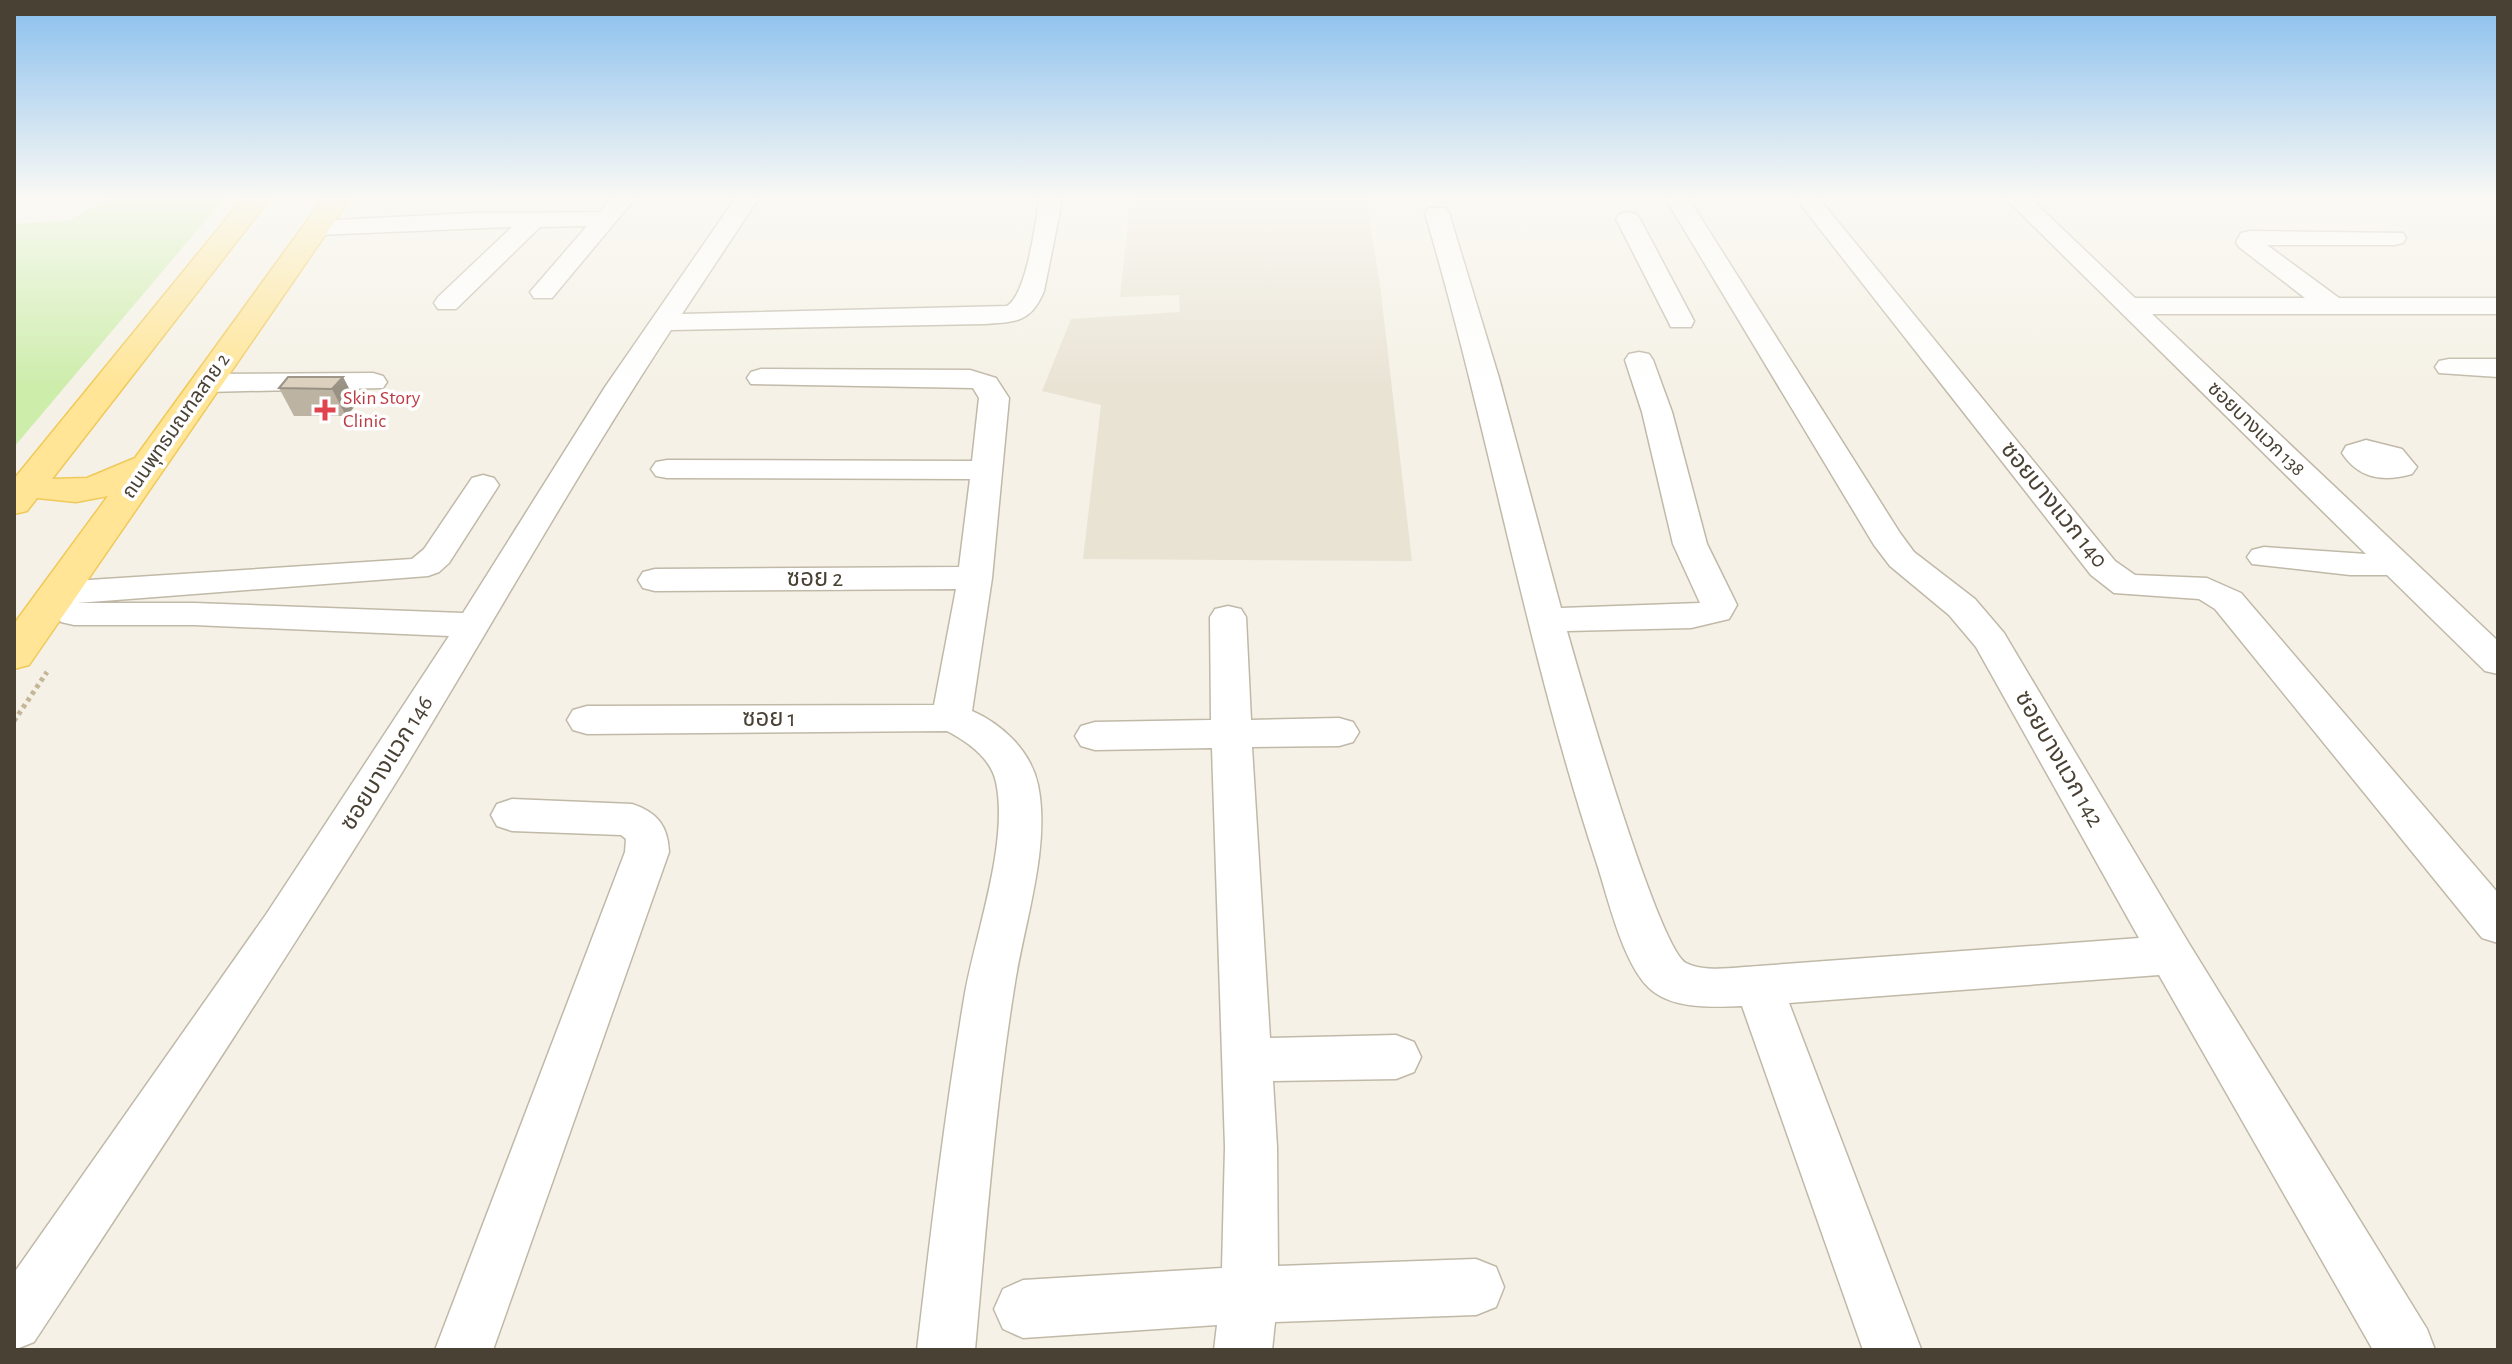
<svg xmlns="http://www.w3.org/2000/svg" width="2512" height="1364" viewBox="0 0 2512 1364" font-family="'Alegreya Sans','Noto Sans Thai',sans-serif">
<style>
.residential{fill:#e9e3d4}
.green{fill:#cdedab}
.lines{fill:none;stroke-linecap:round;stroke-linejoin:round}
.minor-casing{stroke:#c1b9a8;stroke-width:3}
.major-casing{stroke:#f0c959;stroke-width:3}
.path{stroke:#c5b697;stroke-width:5;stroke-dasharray:4 4;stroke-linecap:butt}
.minor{fill:#fff;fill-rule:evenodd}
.major{fill:#ffe595;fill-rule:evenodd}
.wall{fill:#bcb3a3}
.shaded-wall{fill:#999284}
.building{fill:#dbd0bd;stroke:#999284;stroke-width:2}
.health-dot{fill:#e0444e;stroke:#fff;stroke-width:3}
.labels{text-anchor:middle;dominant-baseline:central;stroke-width:7;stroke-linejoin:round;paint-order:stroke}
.far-health-label{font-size:20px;fill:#be3a42;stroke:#fff;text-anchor:start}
.far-street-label{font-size:20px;fill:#494134;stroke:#fff}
.street-label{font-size:24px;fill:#494134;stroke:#fff}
</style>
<rect width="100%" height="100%" fill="#f5f1e6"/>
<!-- residential -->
<path class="residential" d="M1131,196H1366L1380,285L1412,561L1083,559L1101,405L1042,391L1071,319L1180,312L1179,295L1120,297Z"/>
<!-- green -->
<path class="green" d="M115,196H226L14,447V224L70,220Z"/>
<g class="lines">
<defs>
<g id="minor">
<path d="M613,196H637L552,298H534L530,292L587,226L540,227L456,309H438L434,303L438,297L512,227L317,235L308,233L305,228L308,223L317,221L472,213L600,212Z"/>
<path d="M737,196H760L682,314L1007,306C1027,294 1036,220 1040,196H1063L1044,291C1031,323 1015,322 984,324L671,330C575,476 489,630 398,779C280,969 157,1155 34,1342L14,1350V1273L267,913L449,636L194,625H74L61,622L56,614L61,606L73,603L46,601L40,593L46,585L58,582L412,559L424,549L472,478L483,475L494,478L499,485L449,563L439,572L428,576L77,603H194L463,613L605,387Z"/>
<path d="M1664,196H1687L1900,533L1914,552L1975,599L2004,633L2188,942L2427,1329L2435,1350H2373L2159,975L1789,1003L1921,1349L1863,1350L1742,1006C1714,1007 1672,1010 1649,988C1622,962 1608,897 1596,861C1526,648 1488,427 1425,213L1429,208H1445L1449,213L1499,378L1561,608L1700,603L1673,544L1642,412L1625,360L1629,354L1639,352L1649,354L1653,360L1672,412L1707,544L1737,605L1729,619L1691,628L1567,631C1580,677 1658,948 1686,963C1705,973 1738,967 1759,966L2139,938L1976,647L1949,615L1890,566L1874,545Z"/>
<path d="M1794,196H1817L2115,561L2135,575L2207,578L2241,593L2498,893V943L2482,938L2215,609L2199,599L2114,593L2091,575Z"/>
<path d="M2003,196H2028L2135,298H2305L2239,247L2236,242L2241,233L2250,231L2403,233L2406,238L2403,243L2394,245H2267L2339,298H2498V314H2152L2498,641V674L2485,671L2387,575H2350L2252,564L2247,557L2252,550L2264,547L2366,554Z"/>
<path d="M1628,212L1636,214L1640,219L1694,321L1691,327H1671L1668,321L1616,219L1620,214Z"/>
<path d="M2449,359H2498V377L2439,373L2435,367L2439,361Z"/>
<path d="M761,369L970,370L996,378L1009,398L992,578L972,711C1002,724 1031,751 1038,785C1051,848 1023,926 1014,989C995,1108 986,1229 975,1350H917C931,1231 945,1111 965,993C976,932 1009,842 996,782C991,758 968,742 947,731L587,734L573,730L567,720L573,710L587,706L934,705L956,589L655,591L643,588L638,580L643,572L655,569L959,567L970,479L667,478L656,476L651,469L656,462L667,460L972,461L979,398L973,388L751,384L747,378L751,372Z"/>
<path d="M373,373L383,376L387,382L383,388L206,392L196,389L192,383L196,377L206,374Z"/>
<path d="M2366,440L2402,449L2417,467L2412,474C2383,482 2359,479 2342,453L2346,446Z"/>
<path d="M1228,606L1241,609L1246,617L1251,720L1339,718L1353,722L1359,732L1353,742L1339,746L1252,747L1270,1038L1396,1035L1414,1042L1421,1057L1414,1072L1396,1079L1273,1081L1277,1147L1278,1266L1476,1259L1496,1267L1504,1287L1496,1307L1476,1315L1275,1322L1272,1350H1214L1217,1325L1023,1338L1003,1329L994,1309L1003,1289L1023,1280L1222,1268L1225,1147L1212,748L1095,750L1081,746L1075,736L1081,726L1095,722L1211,720L1210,617L1215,609Z"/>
<path d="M512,799L632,804C657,812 668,826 669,852L493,1350H435L625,852L626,839L621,835L512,831L497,826L491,815L497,804Z"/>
</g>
<path id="major" d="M245,196H272L52,479L87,478L135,458L325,196H352L29,665L14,669V624L108,496L76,502L37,498L27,511L14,514V479Z"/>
</defs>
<!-- minor casing -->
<use href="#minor" class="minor-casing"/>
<!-- major casing -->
<use href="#major" class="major-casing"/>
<!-- path -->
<path class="path" d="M14,721L47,672"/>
<!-- minor -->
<use href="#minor" class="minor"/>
<!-- major -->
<use href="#major" class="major"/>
</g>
<!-- wall -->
<path class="wall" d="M343,377L357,404L346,416H294L279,388Z"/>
<!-- shaded-wall -->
<path class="shaded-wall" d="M343,377L357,404L346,416L332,389Z"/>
<!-- building -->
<path class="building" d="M288,377H343L332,389L279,388Z"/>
<!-- sky -->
<linearGradient id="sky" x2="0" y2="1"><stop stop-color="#89bfee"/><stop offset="0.51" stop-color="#faf9f4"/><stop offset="1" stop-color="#faf9f4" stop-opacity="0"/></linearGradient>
<rect width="2512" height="387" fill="url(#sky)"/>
<!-- markers -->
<path class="health-dot" d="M321 398h8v8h8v8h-8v8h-8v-8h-8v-8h8z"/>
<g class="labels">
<!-- far-health labels -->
<g class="far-health-label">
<text x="343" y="398">Skin Story<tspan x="343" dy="23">Clinic</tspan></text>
</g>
<!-- far-street labels -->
<g class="far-street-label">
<text transform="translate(176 426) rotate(-55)">ถนนพุทธมณฑลสาย 2</text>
<text transform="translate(2256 429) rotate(44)">ซอยบางแวก 138</text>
</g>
<!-- street labels -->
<g class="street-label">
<text transform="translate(2054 505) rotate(51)">ซอยบางแวก 140</text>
<text x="815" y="579">ซอย 2</text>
<text x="769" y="719">ซอย 1</text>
<text transform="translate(2059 759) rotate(60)">ซอยบางแวก 142</text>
<text transform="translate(387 763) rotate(-58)">ซอยบางแวก 146</text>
</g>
</g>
<!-- border -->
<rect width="2512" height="1364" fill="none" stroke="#494134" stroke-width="32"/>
</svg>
